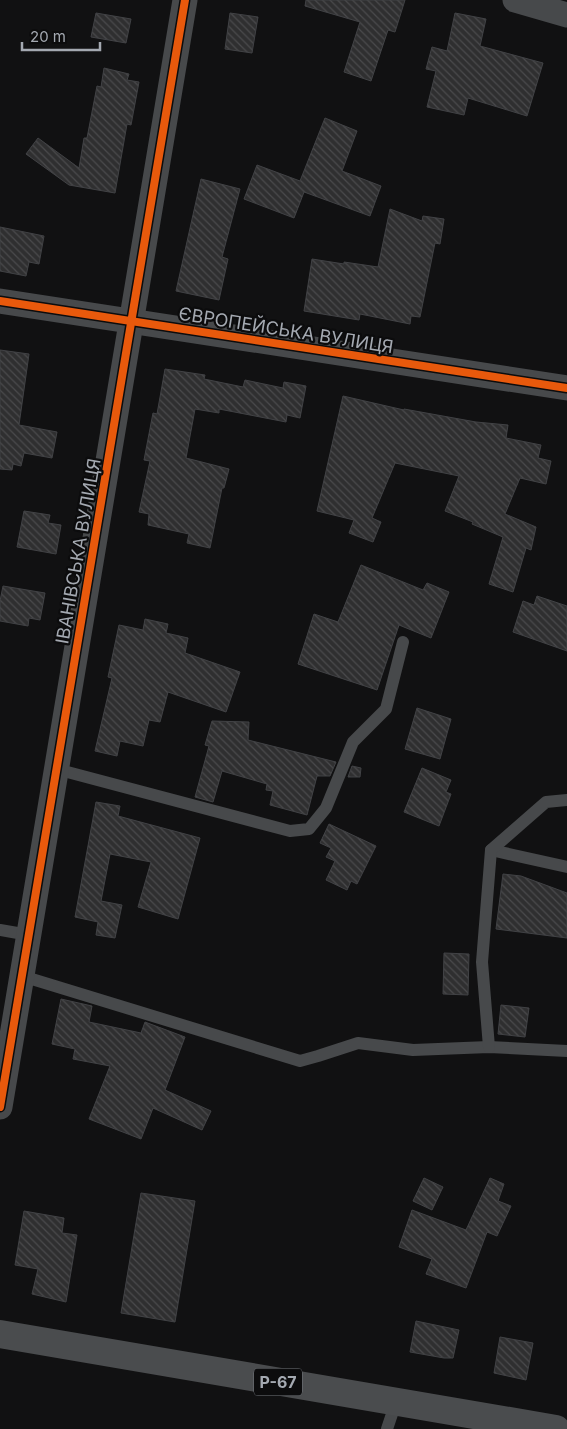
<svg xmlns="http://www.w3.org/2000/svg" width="567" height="1429" viewBox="0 0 567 1429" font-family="Inter,sans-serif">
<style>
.building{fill:url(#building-back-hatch);stroke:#414245}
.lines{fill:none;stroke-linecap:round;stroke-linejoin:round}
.service{stroke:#47494b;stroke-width:12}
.minor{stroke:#47494b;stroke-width:25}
.primary{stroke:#4a4c4e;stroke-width:28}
.cycleway-casing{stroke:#0c0c0d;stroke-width:11}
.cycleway{stroke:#e8590c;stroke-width:8}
.labels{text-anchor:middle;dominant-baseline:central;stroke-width:4.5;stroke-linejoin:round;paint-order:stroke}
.shield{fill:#0c0c0d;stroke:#767a80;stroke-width:1}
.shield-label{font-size:16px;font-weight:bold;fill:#a4a9b1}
.street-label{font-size:18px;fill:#a4a9b1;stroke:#0c0c0d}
</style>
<defs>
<pattern id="building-back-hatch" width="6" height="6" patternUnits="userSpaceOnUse" patternTransform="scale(1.25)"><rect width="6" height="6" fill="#2f2f30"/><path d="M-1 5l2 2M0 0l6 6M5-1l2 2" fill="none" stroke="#4a4a4c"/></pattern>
</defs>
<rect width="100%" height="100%" fill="#111112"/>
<!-- building -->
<g class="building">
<path d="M306,0H405L395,32L388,30L371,81L344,72L360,22L305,6Z"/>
<path d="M96,13L131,19L126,43L91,37Z"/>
<path d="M230,13L258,17L252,53L225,49Z"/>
<path d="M455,13L486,19L480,46L543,63L527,116L468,98L464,115L427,107L436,71L426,69L432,47L447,51Z"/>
<path d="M104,68L129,74L127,80L139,82L131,125L127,124L115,193L69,185L26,154L38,138L79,168L84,138H87L97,86L101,87Z"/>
<path d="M325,118L357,131L342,171L381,186L370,216L304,192L294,218L244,199L257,165L300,181Z"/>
<path d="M201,179L240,189L222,257L228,259L219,300L176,291Z"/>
<path d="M390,209L422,221L423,216L444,219L440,244L435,243L420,317L411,316L410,324L360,314L359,320L304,311L312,259L344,264V262L378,267Z"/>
<path d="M0,227L44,236L39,264L29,262L26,276L0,271Z"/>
<path d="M0,350L29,354L19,425L57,432L52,458L24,453L21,466L13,464L12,470L0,469Z"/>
<path d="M165,369L205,375L204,379L243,387L245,380L283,388L284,382L306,386L300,418L287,415L286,422L219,409V413L195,409L186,458L229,469L224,488H222L210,548L187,543L189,534L148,525L149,514L139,512L150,461L144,460L153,413L157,414Z"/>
<path d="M343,396L404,410V409L476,422L508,425L506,438L541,445L538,458L551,461L546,484L520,478L505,514L536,527L531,550L526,548L513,592L489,584L503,537L472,524L473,522L445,511L459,476L395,463L372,518L381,522L373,542L349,533L354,520L317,511Z"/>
<path d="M24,511L50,515L48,523L61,525L56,554L17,547Z"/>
<path d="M361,565L423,590L427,583L449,592L431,638L399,625L377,690L298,664L314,614L338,622Z"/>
<path d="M3,586L45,593L40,620L29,618L28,626L0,621V601Z"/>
<path d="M537,596L567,606V651L513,632L523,601L534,605Z"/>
<path d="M145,619L168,624L166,633L188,638L185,653L240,672L226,712L168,692L160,722L149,720L143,746L120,741L117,756L95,751L112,678L108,677L119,625L143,630Z"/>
<path d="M417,708L451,719L440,759L405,749Z"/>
<path d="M212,721L249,722L248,740L336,762L330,776H317L307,815L270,805L273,791L266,790L267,784L222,771L213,802L195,797L209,746L205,745Z"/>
<path d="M352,766L361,768L360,777H348Z"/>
<path d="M422,768L451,780L446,792L451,794L439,826L404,812Z"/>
<path d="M96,802L120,806L118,816L200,838L178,919L138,907L151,862L110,854L101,901L122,905L115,938L96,935L98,922L75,917Z"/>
<path d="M329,824L376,846L357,884L351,881L347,890L326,880L335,861L326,857L331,848L320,843Z"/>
<path d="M503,874L521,876L567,893V938L496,929Z"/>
<path d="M444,953L469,954L468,995L443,994Z"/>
<path d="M61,999L92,1006L89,1022L141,1033L145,1022L185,1037L165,1090L211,1111L202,1130L153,1108L141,1139L89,1119L110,1066L73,1059L75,1049L52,1044Z"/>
<path d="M501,1005L529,1008L525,1037L498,1034Z"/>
<path d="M424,1178L443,1187L432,1210L413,1201Z"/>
<path d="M490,1178L504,1184L498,1201L511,1206L497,1236L487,1232L466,1288L426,1274L432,1259L399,1247L412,1210L466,1230Z"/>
<path d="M141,1193L195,1201L175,1322L121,1313Z"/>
<path d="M24,1211L64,1218L62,1233L77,1235L66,1302L32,1294L38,1269L15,1265Z"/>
<path d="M416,1321L459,1330L453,1358H444L410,1352Z"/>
<path d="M500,1337L533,1343L526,1380L494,1373Z"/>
</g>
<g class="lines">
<!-- service -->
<g class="service">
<path d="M56,769L290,831L309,829L326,808L353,742L386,709L403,642"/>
<path d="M491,850L567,867"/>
<path d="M0,930L29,935"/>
<path d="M22,976L300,1061L318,1056L358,1043L413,1050L489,1047L567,1051"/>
<path d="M489,1047L482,962L491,850L546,802L567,800"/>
<path d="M387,1429L396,1402"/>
</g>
<!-- minor -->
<g class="minor">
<path d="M515,0L567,15"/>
<path d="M0,301L567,388"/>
<path d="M0,1107L185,0"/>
</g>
<!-- primary -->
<path class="primary" d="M0,1334L556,1429"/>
<defs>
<g id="cycleway">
<path d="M0,301L567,388"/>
<path d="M0,1107L185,0"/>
</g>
</defs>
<!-- cycleway casing -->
<use href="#cycleway" class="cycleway-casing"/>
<!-- cycleway -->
<use href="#cycleway" class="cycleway"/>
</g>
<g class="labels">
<!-- shield labels -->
<rect class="shield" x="254" y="1368.5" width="48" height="27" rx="4"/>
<g class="shield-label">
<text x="278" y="1382">Р-67</text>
</g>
<!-- street labels -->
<g class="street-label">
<text transform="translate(286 330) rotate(9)">ЄВРОПЕЙСЬКА ВУЛИЦЯ</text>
<text transform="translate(78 551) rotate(-80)">ІВАНІВСЬКА ВУЛИЦЯ</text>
</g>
</g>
<!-- scale -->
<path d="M22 42v8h78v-8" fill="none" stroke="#a4a9b1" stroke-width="2.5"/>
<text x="30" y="42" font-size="15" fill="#a4a9b1" stroke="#0c0c0d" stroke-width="4" paint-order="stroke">20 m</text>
</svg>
